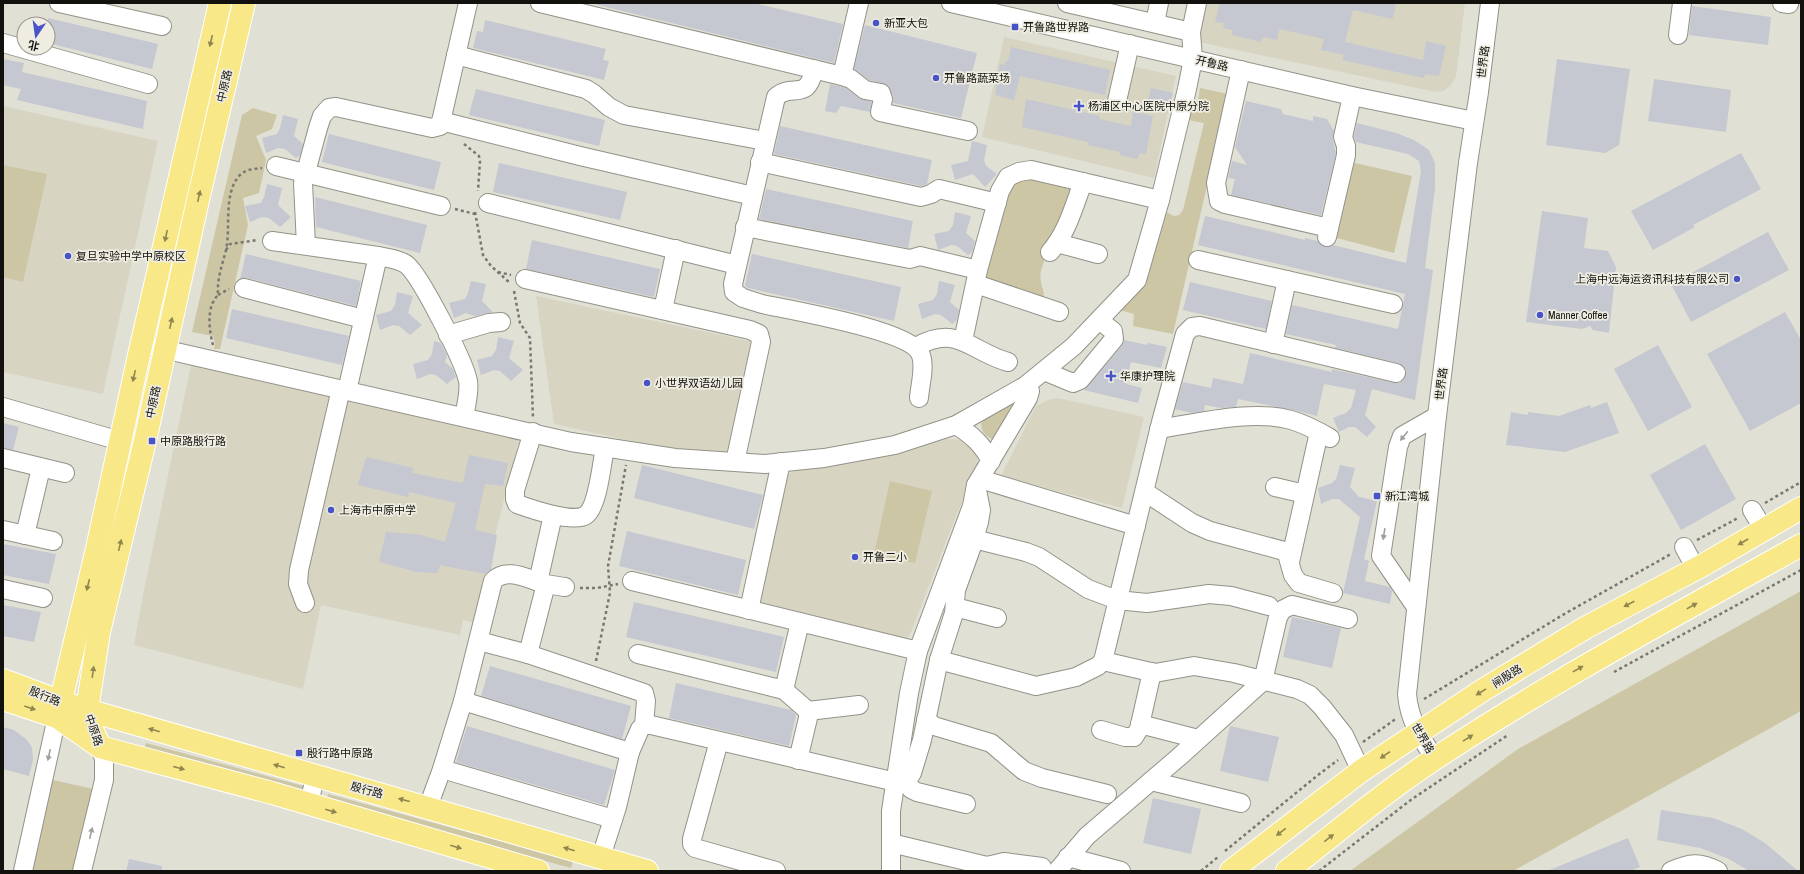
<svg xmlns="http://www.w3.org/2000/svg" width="1804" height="874" viewBox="0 0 1804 874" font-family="'Archivo Narrow','Noto Sans SC',sans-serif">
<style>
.built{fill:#d7d4c2}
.green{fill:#ccc6a5}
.building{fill:#c5c7d1}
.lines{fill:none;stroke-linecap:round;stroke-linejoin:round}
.minor-casing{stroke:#939288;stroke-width:20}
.major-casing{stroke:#fff;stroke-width:24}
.path{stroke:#797870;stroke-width:2.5;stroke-dasharray:3 3;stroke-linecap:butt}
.minor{stroke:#fff;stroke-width:18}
.major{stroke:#f8e887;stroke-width:22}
.oneway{fill:#908750}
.oneway2{fill:#a0a09e}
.poi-dot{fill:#4953c8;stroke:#efede2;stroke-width:1.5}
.labels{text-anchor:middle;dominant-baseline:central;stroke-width:3.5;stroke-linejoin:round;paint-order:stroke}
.poi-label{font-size:11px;fill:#12110d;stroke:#efede2;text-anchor:start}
.street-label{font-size:11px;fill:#12110d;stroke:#efede2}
</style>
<rect width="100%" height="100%" fill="#e1e0d5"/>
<!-- built -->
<g class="built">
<path d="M1206,3H1465L1456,77L1450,86L1443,91L1436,92L1199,42Z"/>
<path d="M1004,37L1176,76L1154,178L982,137Z"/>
<path d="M3,106L158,141L103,394L3,372Z"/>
<path d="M536,296L754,342L729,454L669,449L554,424Z"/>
<path d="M191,365L519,439L484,580L477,623L463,620L460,635L321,605L303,689L134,645L143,595Z"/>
<path d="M1058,398L1144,417L1122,508L1001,476L1036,406L1051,399Z"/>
<path d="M941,439H953L966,441L978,453L977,465L975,474L956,516L910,635L906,638L759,603L787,475L794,471L852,461Z"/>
</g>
<!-- green -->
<g class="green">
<path d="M1200,88L1228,94L1173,334L1133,326L1134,314L1116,309L1164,211L1174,216L1179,215L1183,210L1204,123L1192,121L1186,116L1188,102L1198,101Z"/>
<path d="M253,108L277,115L272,129L256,136L266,160L259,193L243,198L248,225L220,349H214L215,344L213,336L192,332L242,115Z"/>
<path d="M1351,162L1412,176L1394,253L1333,237Z"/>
<path d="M3,165L47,174L23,282L3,277Z"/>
<path d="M1024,178L1080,183C1067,212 1049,241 1041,271C1038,284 1047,291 1043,304L983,285L1006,197L1012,186Z"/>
<path d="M1017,398L997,438L992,439C981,433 979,427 984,416Z"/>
<path d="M890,481L932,491L915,563L874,554Z"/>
<path d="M1801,591V711L1513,871H1350L1518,749Z"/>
<path d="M146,743L303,786L301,793L144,751Z"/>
<path d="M53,780L98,790L77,871H28Z"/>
<path d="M328,794L573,861L571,868L326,802Z"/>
</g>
<!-- building -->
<g class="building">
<path d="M590,3H753L843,24L834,63Z"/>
<path d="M1220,3H1396L1393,19L1353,10L1345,42L1423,60L1426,41L1446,46L1439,76L1425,74L1424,78L1342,60L1344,55L1321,50L1324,39L1279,29L1277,40L1263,37L1261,42L1232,35V30L1223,28L1224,23L1215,22Z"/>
<path d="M1692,6L1771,17L1768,45L1689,35Z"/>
<path d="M48,18L158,44L152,69L48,43Z"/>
<path d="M485,20L606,49L603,60L609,61L604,80L473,48L477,31L483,32Z"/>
<path d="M865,25L977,53L961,118L893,103V96L888,85L869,80L854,69Z"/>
<path d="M1011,47L1110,70L1105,95L1020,76L1014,100L995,95L1000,64L1005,65V61H1008Z"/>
<path d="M3,59L24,63L22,72L147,101L143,129L17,100L21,89L3,85Z"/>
<path d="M1557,59L1630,69L1619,145L1605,153L1546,145Z"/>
<path d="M1654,79L1731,90L1726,132L1648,121Z"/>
<path d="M830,84L846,88L859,98L872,102L870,112L841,106L836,113L825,111Z"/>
<path d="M1151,88L1173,93L1170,106L1148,101Z"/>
<path d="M476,89L605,120L599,146L469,115Z"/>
<path d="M1026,99L1100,116L1099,119L1131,126L1133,111L1153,116L1146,154L1140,153L1137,159L1120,155V152L1088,145V142L1022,127Z"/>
<path d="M1246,101L1281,109L1283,114L1313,121V116L1327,119L1334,131L1333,140L1336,154L1321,215L1231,195L1235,179L1228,178L1232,161L1247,165L1235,147Z"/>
<path d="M283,115L298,119L294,136L303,144L300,155L296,158L285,149L278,148L266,153L262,138L277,134L280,128Z"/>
<path d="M1357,123L1396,133L1414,140L1429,150L1435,163V188L1425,268L1433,270L1415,400L1372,389L1365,415L1376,427L1367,437L1355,427H1349L1339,432L1333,418L1346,413L1351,408L1356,390L1324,384L1317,416L1293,410L1238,399L1236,407L1221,408L1205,405L1204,411L1192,413L1175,409L1183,382L1211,388L1213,378L1243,384L1250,353L1332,372V369L1394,383H1399L1404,380L1406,370L1403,366L1399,363L1335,348L1336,345L1286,334L1292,305L1398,329L1405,294L1198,245L1205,216L1305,240V238L1318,241L1325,247L1333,245L1406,263L1421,171L1419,161L1408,154L1356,142L1354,136Z"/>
<path d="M780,126L932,160L927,184L921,186L774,154Z"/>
<path d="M329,134L441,162L434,190L322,162Z"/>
<path d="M972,141L987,145L984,160L986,166L997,174L985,187L973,174L955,180L951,165L968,161Z"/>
<path d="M1741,153L1761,189L1693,225L1695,227L1653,250L1631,211Z"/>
<path d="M499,163L627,192L620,220L493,192Z"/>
<path d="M267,184L282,188L278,205L291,217L280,227L269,218L262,217L250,222L245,206L261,203L264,197Z"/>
<path d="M766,189L913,221L908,248L759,219Z"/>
<path d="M315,197L427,225L420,253L316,227Z"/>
<path d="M1542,211L1588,218L1584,248L1608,251L1616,267L1609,333L1593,330L1590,326L1582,329L1526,322Z"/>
<path d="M955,212L971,216L966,233L975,241L972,252L968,255L957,246L951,245L938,250L934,234L949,231L953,225Z"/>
<path d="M1768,232L1789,270L1691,322L1671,284Z"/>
<path d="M532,240L660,269L654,297L526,269Z"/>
<path d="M246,254L361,281L356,306L247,278L240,279Z"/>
<path d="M752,254L901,287L894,321L748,288L745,286Z"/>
<path d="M471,281L486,284L482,301L493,312L475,316L466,313L454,318L449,303L465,299L468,293Z"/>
<path d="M939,281L955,285L950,302L959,310L957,320L952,324L941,315L935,314L922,319L918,304L933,300L937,294Z"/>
<path d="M1190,282L1272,301L1266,329L1183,310Z"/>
<path d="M397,292L413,296L408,313L422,325L410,335L399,326L393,325L380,330L376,315L391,311L395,305Z"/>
<path d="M232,309L349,336L342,365L226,338Z"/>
<path d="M1785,312L1801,340V403L1750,431L1707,354Z"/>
<path d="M498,337L514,341L509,358L523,370L511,381L500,371L494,370L481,375L477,360L492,356L496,350Z"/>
<path d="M1124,340L1147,345L1148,343L1167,347L1161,368L1131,362L1126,384L1142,388L1138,403L1084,390L1122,346Z"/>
<path d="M434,341L441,343L447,355L445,362L453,369L456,377L447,384L436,375L430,374L417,379L413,364L428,360L432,354Z"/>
<path d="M1658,345L1692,407L1648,431L1614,369Z"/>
<path d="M1607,402L1619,433L1565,452L1506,445L1511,412L1528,415V412L1559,416L1590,405L1591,408Z"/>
<path d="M3,423L19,427L13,450L3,448Z"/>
<path d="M1705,444L1736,499L1681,530L1650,475Z"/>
<path d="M469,455L508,463L503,486L485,484L475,530L497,535L491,570L485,574L440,565L437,573L417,572L379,562L386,532L421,535L445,542L456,503L409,492L408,497L358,485L366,457L413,468L412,473L463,483Z"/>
<path d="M642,465L763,495L754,529L634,498Z"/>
<path d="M1340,465L1355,468L1350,487L1359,497L1377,501L1364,559L1369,561L1365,581L1390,587L1392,591L1390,604L1343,593L1360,517L1339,499H1332L1321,504L1318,488L1332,483L1336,479Z"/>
<path d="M627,531L746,560L738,595L619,566Z"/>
<path d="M3,544L56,554L49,584L3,575Z"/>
<path d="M634,602L784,637L776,672L626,637Z"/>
<path d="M3,605L41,612L34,642L3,636Z"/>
<path d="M1292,617L1341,628L1332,668L1283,657Z"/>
<path d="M490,666L631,706L622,739L481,696Z"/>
<path d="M676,683L791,710L796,715L789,746L669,718Z"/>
<path d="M467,726L615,770L604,805L456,762Z"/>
<path d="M1230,726L1279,737L1268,782L1220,771Z"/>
<path d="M3,727L14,730L26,739L32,747L33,760L29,776L3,769Z"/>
<path d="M1153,798L1201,809L1191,854L1143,843Z"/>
<path d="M1661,810L1713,818L1742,829L1765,843L1798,871H1749L1729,859L1700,848L1657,840Z"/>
<path d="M1628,838L1640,867L1630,871H1547Z"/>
<path d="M129,859L162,866V871H126Z"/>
</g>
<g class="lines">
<defs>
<g id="minor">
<path d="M59,3L162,26"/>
<path d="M540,3L842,76L859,3"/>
<path d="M951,3L1352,96L1474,121"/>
<path d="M1067,3L1191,32"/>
<path d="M1782,3L1789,4"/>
<path d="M1155,23L1159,3"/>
<path d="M1678,35L1682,3"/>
<path d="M3,43L148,84"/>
<path d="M456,55L586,89L594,94L609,107L624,115L765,141"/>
<path d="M814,69C807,103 793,82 776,97L733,284L734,292L743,298L762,304C790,310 908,330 920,353C926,365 920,384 919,398"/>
<path d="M1241,70L1216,183L1219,201L1225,204L1329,228"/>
<path d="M842,76L851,79L865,90L881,93L883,99L880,112L968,131"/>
<path d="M1117,101L1130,44"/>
<path d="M441,121L580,156L753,196"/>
<path d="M760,162L921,197L931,194L939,189L997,203"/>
<path d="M276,166L441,206"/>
<path d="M488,203L737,265"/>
<path d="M745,227L910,259L920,256L978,270"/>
<path d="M1327,237L1346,155V146L1343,137L1352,96"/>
<path d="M272,241L378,256L347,391"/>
<path d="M1057,243L1098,254"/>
<path d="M306,245L303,183L318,128L322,116L329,108L336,107L432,128L440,126L468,3"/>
<path d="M1050,252C1067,233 1074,206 1083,182"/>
<path d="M378,256C386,258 400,259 407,265C421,277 464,361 468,381C470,391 466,406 464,417"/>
<path d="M1198,260L1393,304"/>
<path d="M525,279L750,330L759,334L761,342L735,462"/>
<path d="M976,284L1059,312"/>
<path d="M244,288L363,319"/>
<path d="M663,310L676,249"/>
<path d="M448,335L489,323L501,322"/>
<path d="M963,341L978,270L1000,191L1008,177L1019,172L1031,170L1160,200"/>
<path d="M141,344L571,442L675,458L765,464L824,458L895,445L956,425L1025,386L1074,346L1137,280L1160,200L1187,89L1193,59L1191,32L1197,3"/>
<path d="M1273,344L1287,280"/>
<path d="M916,347C957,323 971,352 1008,362"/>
<path d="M1044,371L1073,383L1080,380L1114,339L1113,331L1099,320"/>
<path d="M3,407L120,441"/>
<path d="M956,425C972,435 982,444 991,461"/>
<path d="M1159,429C1198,423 1253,409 1291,420C1305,424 1318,431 1330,438"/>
<path d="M533,432L515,490V499L517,504C531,509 574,524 586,515C598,506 602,462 605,447"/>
<path d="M3,458L65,473"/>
<path d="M980,479L1136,526"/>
<path d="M1275,487L1305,494"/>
<path d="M1145,492L1192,523L1210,531L1284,551L1287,554L1293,575L1299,583L1333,593"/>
<path d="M1752,510L1764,530"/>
<path d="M3,530L53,541"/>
<path d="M25,535L41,468"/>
<path d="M974,539L1026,552L1039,557L1088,589L1117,600L1147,603L1209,594L1231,596L1269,606"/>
<path d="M1684,547L1696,569"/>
<path d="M1290,562L1319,432"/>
<path d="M632,581L918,651"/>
<path d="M538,582L553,515"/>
<path d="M565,587C558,586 552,585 546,584C529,580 507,566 493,581L463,701L442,769L613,819"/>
<path d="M3,589L43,598"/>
<path d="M305,603L298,584L299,570L341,389"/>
<path d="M955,607L997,618"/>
<path d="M1416,607L1381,556L1398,447L1402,436L1437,416"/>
<path d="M749,610L781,462"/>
<path d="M479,641L528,654L644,693L646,701L644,725"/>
<path d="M528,654L546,584"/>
<path d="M638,654L784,690L808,711V718L798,760"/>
<path d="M939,660L1036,686L1076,677L1098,666L1103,661L1161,422L1185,334L1192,327L1200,326L1396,373"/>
<path d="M1103,661L1155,673L1194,666L1234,673L1297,689L1310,695L1322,707L1344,735L1361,771"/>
<path d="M784,690L800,622"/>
<path d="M463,701L630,752"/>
<path d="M808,711L859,705"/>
<path d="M926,720L934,726L991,743L1024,771L1042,778L1107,794"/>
<path d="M1140,724L1198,739"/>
<path d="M1101,730L1125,737H1134L1139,729L1152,672"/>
<path d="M719,741L692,839V844L695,848L776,871"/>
<path d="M1435,759C1421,738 1409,720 1407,694L1437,416L1468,163L1479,92L1490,3"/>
<path d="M907,780L911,789L917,792L966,804"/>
<path d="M1151,781L1241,803"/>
<path d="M308,805L316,776"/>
<path d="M428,807L442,769"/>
<path d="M891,843L987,866L1004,862L1042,867"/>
<path d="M601,857L617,807L630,752L640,729L644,725H651L896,782L907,780L912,773L922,740L939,660L954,613L956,590L972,546L979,522L981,510L976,485"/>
<path d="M1068,857L1121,871"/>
<path d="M23,871L57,717"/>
<path d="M82,871L104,780V759L100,747"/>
<path d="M891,871V811L909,693L918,651L972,506L976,485L1028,398L1030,391L1025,386"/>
<path d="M1057,871L1087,836L1179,757L1263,681L1278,617L1282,610L1292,605L1348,619"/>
<path d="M1671,871C1690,863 1699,861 1718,871"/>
</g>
<g id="major">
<path d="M3,680C31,690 59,702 87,710L647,871"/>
<path d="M3,699L57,717L100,747L272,793L538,871"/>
<path d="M57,717L96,553L139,355L220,3"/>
<path d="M100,747L91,727L87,710L99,632L145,441L198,200L244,3"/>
<path d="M1231,871L1361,771L1483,690L1585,628L1705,564L1801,508"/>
<path d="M1287,871C1336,833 1384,792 1436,758C1554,680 1678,614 1801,545"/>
</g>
</defs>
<!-- minor casing -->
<use href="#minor" class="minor-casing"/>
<!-- major casing -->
<use href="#major" class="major-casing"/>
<!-- path -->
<g class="path">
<path d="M464,144L479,156L480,161L478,191"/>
<path d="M455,209L475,214"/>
<path d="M475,212L483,255L491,266L510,283"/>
<path d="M226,250L230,244L258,240"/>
<path d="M498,272L511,275"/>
<path d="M514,291L520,323L530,338L533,418"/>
<path d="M218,295L229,289"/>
<path d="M213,345C209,330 206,307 218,295C217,278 222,266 226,250C231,227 223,195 239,176C245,169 254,169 262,168"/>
<path d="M1765,503L1801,482"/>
<path d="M1697,540L1738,518"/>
<path d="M580,588H597L618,584"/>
<path d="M596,661L610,593L608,566L626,465"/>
<path d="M1614,672L1801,570"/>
<path d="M1424,699L1566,613L1671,554"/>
<path d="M1363,742L1397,718"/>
<path d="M1225,851L1318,775L1338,760"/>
<path d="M1201,871L1218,857"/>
<path d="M1319,871L1412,799L1508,735"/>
</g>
<!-- minor -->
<use href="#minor" class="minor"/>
<!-- major -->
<use href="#major" class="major"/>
</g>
<!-- one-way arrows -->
<defs><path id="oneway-solid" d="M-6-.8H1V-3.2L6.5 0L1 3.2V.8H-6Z"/></defs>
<g class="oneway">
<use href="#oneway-solid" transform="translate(211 41) rotate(103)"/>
<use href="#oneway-solid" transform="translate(199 196) rotate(-77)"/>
<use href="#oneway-solid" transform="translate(166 236) rotate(103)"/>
<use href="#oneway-solid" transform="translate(171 323) rotate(-77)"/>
<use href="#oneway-solid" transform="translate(134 376) rotate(103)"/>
<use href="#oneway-solid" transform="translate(1743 542) rotate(150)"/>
<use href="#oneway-solid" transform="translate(120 545) rotate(-76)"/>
<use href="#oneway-solid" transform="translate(88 585) rotate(104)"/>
<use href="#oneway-solid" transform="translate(1629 604) rotate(152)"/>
<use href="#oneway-solid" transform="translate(1692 606) rotate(-29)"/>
<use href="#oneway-solid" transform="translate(1578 669) rotate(-29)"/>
<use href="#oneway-solid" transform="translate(93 672) rotate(-82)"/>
<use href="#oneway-solid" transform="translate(1481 692) rotate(148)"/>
<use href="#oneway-solid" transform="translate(30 708) rotate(19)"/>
<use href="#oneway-solid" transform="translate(154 730) rotate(-164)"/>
<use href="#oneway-solid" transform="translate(1468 738) rotate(-32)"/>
<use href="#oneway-solid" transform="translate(1385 755) rotate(146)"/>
<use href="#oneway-solid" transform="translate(279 766) rotate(-164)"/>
<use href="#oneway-solid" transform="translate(179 768) rotate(15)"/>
<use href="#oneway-solid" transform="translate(404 800) rotate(-165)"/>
<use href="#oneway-solid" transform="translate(331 811) rotate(16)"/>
<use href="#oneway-solid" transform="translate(1281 832) rotate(143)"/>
<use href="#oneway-solid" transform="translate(1329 838) rotate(-38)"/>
<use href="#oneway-solid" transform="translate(456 847) rotate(16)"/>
<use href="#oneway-solid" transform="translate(569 849) rotate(-164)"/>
</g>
<g class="oneway2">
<use href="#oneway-solid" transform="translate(1404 436) rotate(129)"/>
<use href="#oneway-solid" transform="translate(1384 534) rotate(99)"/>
<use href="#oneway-solid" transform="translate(49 755) rotate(102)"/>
<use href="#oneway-solid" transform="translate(91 833) rotate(-77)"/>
</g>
<!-- markers -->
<g class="poi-dot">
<circle cx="876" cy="23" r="4"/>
<rect x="1011" y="23" width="8" height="8" rx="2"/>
<circle cx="936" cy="78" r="4"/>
<path d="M1077 100h4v4h4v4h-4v4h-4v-4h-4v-4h4z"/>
<circle cx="68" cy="256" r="4"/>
<circle cx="1737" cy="279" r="4"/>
<circle cx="1540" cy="315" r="4"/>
<path d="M1109 370h4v4h4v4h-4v4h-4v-4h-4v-4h4z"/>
<circle cx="647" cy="383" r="4"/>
<rect x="148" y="437" width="8" height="8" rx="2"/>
<rect x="1373" y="492" width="8" height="8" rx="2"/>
<circle cx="331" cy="510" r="4"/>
<circle cx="855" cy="557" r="4"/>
<rect x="295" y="749" width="8" height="8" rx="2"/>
</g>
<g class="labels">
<!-- poi labels -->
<g class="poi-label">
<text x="884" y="23">新亚大包</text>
<text x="1023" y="27">开鲁路世界路</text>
<text x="944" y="78">开鲁路蔬菜场</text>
<text x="1088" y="106">杨浦区中心医院中原分院</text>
<text x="76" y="256">复旦实验中学中原校区</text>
<text x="1729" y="279" text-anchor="end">上海中远海运资讯科技有限公司</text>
<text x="1548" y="315">Manner Coffee</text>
<text x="1120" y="376">华康护理院</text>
<text x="655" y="383">小世界双语幼儿园</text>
<text x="160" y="441">中原路殷行路</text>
<text x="1385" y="496">新江湾城</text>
<text x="339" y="510">上海市中原中学</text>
<text x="863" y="557">开鲁二小</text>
<text x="307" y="753">殷行路中原路</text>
</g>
<!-- street labels -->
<g class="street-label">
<text transform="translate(1483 62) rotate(-83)">世界路</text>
<text transform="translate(1212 63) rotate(13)">开鲁路</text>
<text transform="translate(224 86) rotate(-77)">中原路</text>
<text transform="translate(1441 384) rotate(-83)">世界路</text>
<text transform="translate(153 402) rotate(-78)">中原路</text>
<text transform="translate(1507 676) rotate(-32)">闸殷路</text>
<text transform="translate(45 696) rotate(22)">殷行路</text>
<text transform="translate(94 730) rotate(71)">中原路</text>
<text transform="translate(1423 738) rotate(60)">世界路</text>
<text transform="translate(367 790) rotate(15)">殷行路</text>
</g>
</g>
<!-- border -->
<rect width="1804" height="874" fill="none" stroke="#12110d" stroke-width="8"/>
<!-- north arrow -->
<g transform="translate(36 36) rotate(193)"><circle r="19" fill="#efede2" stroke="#97958d"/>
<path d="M0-3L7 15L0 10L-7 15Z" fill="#4953c8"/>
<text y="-6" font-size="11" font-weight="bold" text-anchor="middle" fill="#12110d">北</text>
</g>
</svg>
